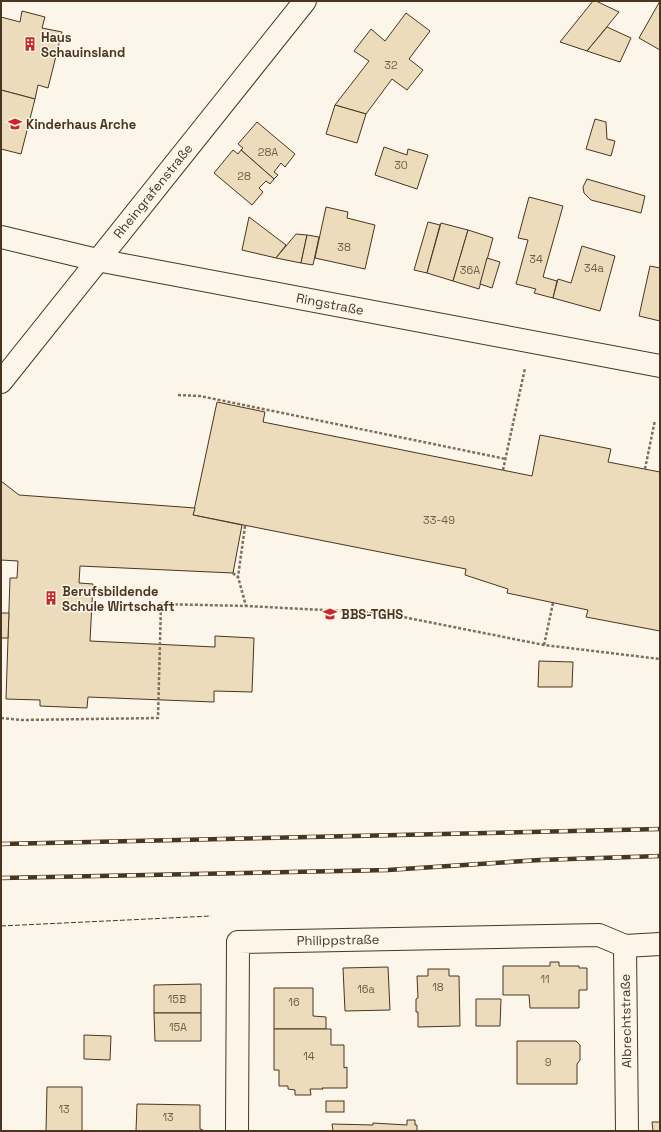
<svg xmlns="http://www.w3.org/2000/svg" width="661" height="1132" viewBox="0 0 661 1132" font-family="'Space Grotesk',sans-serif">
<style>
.building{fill:#ecdcbc;stroke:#4a3520}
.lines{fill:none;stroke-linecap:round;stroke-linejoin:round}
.minor-casing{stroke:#4a3520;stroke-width:24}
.tertiary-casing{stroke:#4a3520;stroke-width:24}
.path{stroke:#7f6f5c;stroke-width:2.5;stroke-dasharray:3 2;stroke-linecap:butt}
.minor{stroke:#fbf6e9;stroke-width:22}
.tertiary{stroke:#fbf6e9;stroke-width:22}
.rail-casing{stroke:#4a3520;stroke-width:4.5}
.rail{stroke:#fbf6e9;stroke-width:3;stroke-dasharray:9;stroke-linecap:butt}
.fence{stroke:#4a3520;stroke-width:1;stroke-dasharray:5 2;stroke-linecap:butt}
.labels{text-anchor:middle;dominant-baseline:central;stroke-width:3;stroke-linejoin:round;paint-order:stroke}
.number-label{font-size:11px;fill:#725f47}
.poi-label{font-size:13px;font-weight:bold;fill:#4a3520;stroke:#fbf6e9;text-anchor:start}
.street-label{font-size:13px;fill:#4a3520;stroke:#fbf6e9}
</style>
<rect width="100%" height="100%" fill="#fbf6e9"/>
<!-- building -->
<g class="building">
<path d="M593,1H596L619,12L587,51L560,42Z"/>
<path d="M660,1V50L639,38Z"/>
<path d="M22,11L45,17L42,28L62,32L48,88L38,85L35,99L1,90V17L20,22Z"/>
<path d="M406,13L430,31L409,59L423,70L407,90L392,79L366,114L335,105L369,61L354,51L371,29L385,41Z"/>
<path d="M607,27L631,38L620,62L587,51Z"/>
<path d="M1,90L35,99L21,154L1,149Z"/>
<path d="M335,105L366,114L357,143L326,134Z"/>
<path d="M595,119L606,122L607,139L615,141L611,156L586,149Z"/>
<path d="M257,122L295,154L285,167L281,163L274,172L278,175L274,179L241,150L243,148L238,144Z"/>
<path d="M384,147L407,155L408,149L428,155L417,189L375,175Z"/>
<path d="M233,150L238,154L241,150L274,179L270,184L266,181L259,188L263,192L252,205L214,173Z"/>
<path d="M587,179L645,196L641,213L591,200L584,193L583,187Z"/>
<path d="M529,197L563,206L543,277L557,281L553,298L534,293L536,289L516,284L528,240L518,238Z"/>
<path d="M326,207L348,212L347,218L375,225L365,269L315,258Z"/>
<path d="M249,217L286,245L276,258L242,250Z"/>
<path d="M428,222L440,225L427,273L414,270Z"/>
<path d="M441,223L468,230L453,281L427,273Z"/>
<path d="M468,230L493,238L479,289L453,281Z"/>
<path d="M296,234L307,235L301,263L276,258Z"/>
<path d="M307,235L319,237L313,265L301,263Z"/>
<path d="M582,246L615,256L600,311L553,298L558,279L571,283Z"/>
<path d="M487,258L500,262L492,288L480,284Z"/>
<path d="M650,266L660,268V321L639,316Z"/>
<path d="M217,402L265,412L263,422L532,476L540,435L611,449L608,462L660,472V631L586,617L588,610L507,593L508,589L465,575L466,569L193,515Z"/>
<path d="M1,481L19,495L195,508L193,515L242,525L233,573L80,566L79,583L93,584L90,641L215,647V636L254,638L252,692L214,691V702L88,697L87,708L40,706V700L6,699L10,578H17L18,561L1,560Z"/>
<path d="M1,613H9L8,638H1Z"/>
<path d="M539,661L573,662L572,687H538Z"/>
<path d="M550,962H559V966H579V968H587V990H579V1008H530L529,995H503V966H550Z"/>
<path d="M388,967L390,1010L345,1011L343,968Z"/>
<path d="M428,969H449V976H459L460,1026L418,1027V1012H416V999L418,998L417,976H428Z"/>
<path d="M201,984V1013H154V985Z"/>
<path d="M274,988H313V1016L326,1017V1029H274Z"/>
<path d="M476,999H501L500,1026H476Z"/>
<path d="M154,1013H201V1041H155Z"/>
<path d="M274,1029H331V1045H344V1068L347,1067V1088H322L323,1089H310L311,1095H295V1090L288,1089V1086H279V1070H274Z"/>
<path d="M84,1035L111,1036L110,1060L84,1059Z"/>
<path d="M517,1041H576L580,1045V1060L577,1064V1084H517Z"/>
<path d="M47,1087H82V1131H46Z"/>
<rect x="326" y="1101" width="18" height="11"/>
<path d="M137,1104L200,1105V1129L205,1131H136Z"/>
<path d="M407,1120H415V1125H417V1131H333L332,1124L373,1125V1123L407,1125Z"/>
<path d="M652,1122H660V1131H653Z"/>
</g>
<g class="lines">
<defs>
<g id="minor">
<path d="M97,260L660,366"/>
<path d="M625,946L627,1131"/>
<path d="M237,1131L238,942L599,935L625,946L660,944"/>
</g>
<g id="tertiary">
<path d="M1,237L97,260"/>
<path d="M1,382L305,1"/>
</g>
</defs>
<!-- minor casing -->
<use href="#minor" class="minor-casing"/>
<!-- tertiary casing -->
<use href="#tertiary" class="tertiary-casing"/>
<!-- path -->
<g class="path">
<path d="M178,395L200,396L506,459"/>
<path d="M645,469L655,420"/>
<path d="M503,470L525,368"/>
<path d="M245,526L238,577L246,606"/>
<path d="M233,573L237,577"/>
<path d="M544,645L553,603"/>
<path d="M1,718L22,720L158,718L161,604L246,606L383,613L544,645L660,659"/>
</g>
<!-- minor -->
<use href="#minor" class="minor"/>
<!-- tertiary -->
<use href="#tertiary" class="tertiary"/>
<defs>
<g id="rail">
<path d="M1,844L660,829"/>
<path d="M1,878L388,870L540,860L660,856"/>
</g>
</defs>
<!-- rail casing -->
<use href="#rail" class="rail-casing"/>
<!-- rail -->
<use href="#rail" class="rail"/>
<!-- fence -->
<path class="fence" d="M1,926L211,916"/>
</g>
<!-- icons -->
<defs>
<symbol id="building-bare" viewBox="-9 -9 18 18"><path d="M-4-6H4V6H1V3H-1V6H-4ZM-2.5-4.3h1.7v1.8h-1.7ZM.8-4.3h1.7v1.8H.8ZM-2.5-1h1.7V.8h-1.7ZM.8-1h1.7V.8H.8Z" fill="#c62828" stroke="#fbf6e9" stroke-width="2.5" paint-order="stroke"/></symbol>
<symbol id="school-bare" viewBox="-9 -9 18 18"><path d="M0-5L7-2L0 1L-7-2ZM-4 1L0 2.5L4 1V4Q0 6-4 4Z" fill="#c62828" stroke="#fbf6e9" stroke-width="2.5" paint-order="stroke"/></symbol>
</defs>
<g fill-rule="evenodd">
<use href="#building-bare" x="20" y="34" width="20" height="20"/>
<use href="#school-bare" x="5" y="114" width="20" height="20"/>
<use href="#building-bare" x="41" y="588" width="20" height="20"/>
<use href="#school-bare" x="320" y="604" width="20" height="20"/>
</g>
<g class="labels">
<!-- number labels -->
<g class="number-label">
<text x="391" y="65">32</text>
<text x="268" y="152">28A</text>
<text x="401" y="165">30</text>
<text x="244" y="176">28</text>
<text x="344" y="247">38</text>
<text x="536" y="259">34</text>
<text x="594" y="268">34a</text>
<text x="470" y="270">36A</text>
<text x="439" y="520">33-49</text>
<text x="545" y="979">11</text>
<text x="438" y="987">18</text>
<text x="366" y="989">16a</text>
<text x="177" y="999">15B</text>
<text x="294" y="1002">16</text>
<text x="178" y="1027">15A</text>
<text x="309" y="1056">14</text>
<text x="548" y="1062">9</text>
<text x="64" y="1109">13</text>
<text x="168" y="1117">13</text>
</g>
<!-- poi labels -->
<g class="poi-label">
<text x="41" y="37">Haus<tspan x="41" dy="15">Schauinsland</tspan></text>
<text x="26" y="124">Kinderhaus Arche</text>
<text x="62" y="591">Berufsbildende<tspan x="62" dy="15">Schule Wirtschaft</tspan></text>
<text x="341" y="614">BBS-TGHS</text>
</g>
<!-- street labels -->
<g class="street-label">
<text transform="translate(153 191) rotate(-51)">Rheingrafenstraße</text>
<text transform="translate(330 304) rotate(11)">Ringstraße</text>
<text transform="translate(338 940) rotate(-1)">Philippstraße</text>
<text transform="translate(626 1021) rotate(-91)">Albrechtstraße</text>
</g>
</g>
<!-- border -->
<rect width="661" height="1132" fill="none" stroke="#4a3520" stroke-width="4"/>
</svg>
